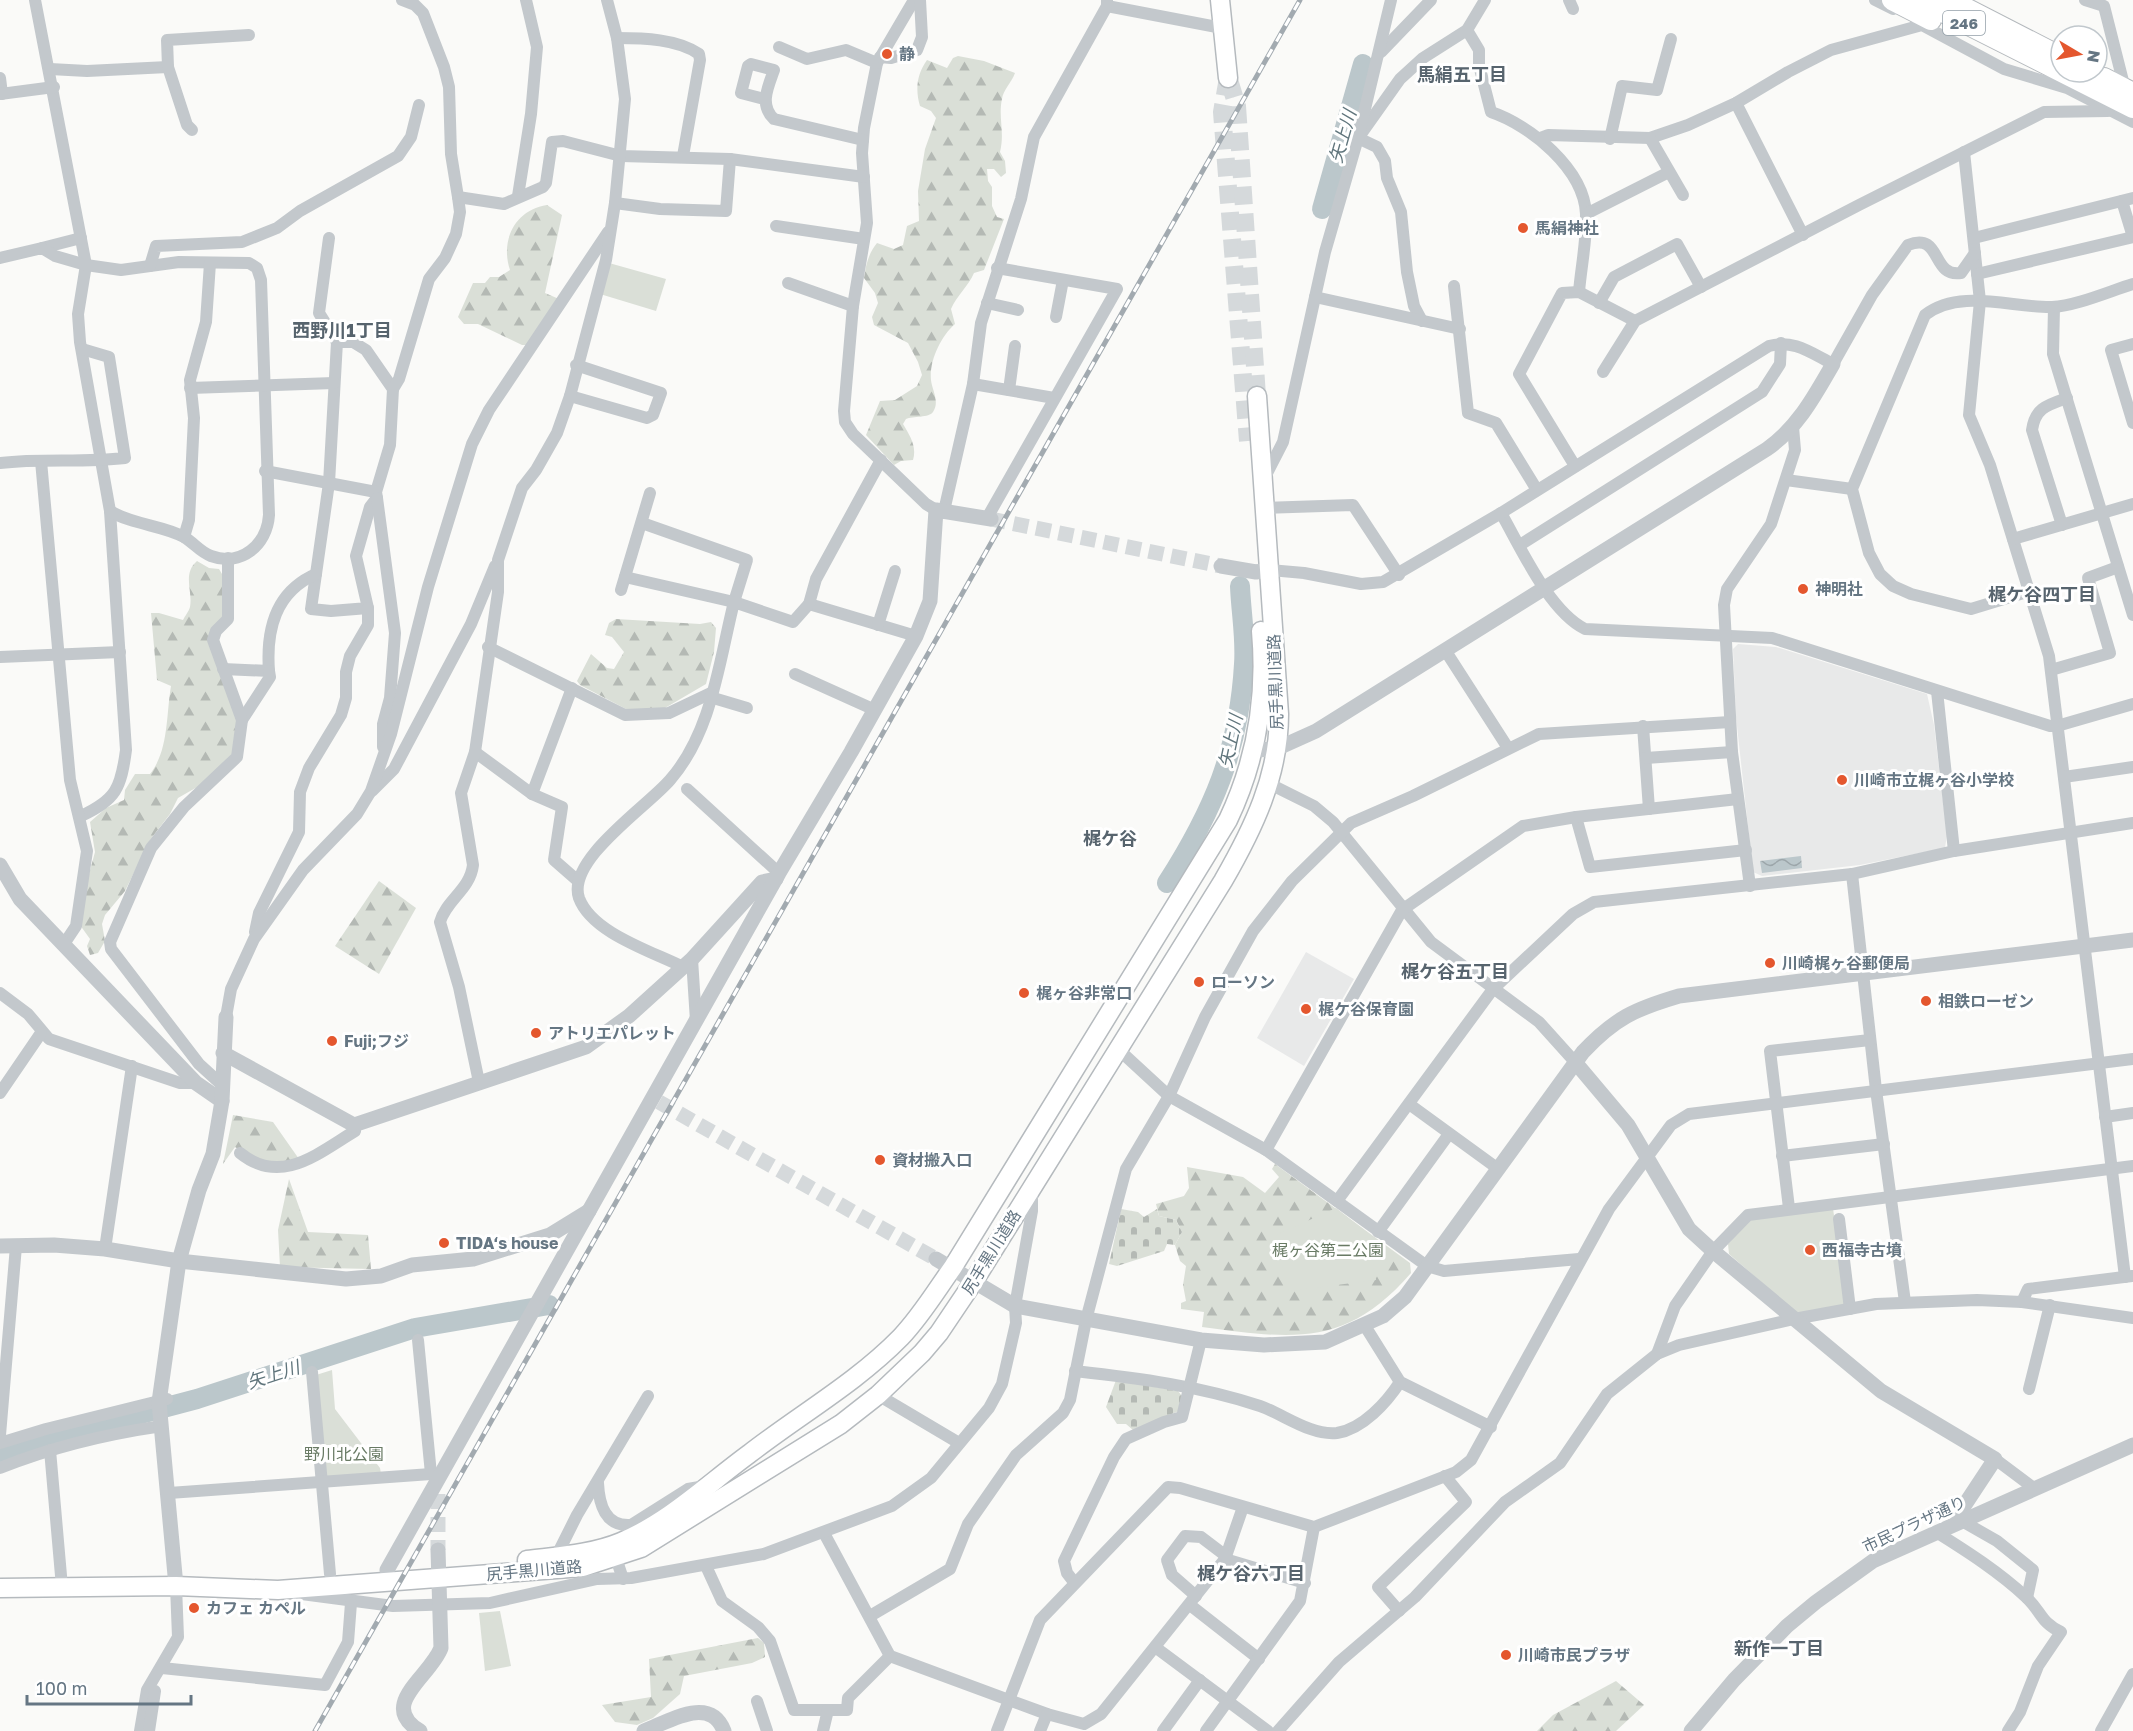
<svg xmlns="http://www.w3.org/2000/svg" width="2133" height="1731" viewBox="0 0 2133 1731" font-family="'Golos Text','Noto Sans JP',sans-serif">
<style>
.built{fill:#e8e9e9}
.forest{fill:url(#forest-firs)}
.cemetery{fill:url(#cemetery-stones)}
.park{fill:#dadfd7}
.water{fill:url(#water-waves)}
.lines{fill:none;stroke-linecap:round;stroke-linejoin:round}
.river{stroke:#bbc7cb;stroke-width:20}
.tertiary-tunnel{stroke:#d5d9db;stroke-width:15;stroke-dasharray:15 8;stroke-linecap:butt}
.primary-tunnel{stroke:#d5d9db;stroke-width:18;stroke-dasharray:18 9;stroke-linecap:butt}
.primary-casing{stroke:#b5babe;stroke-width:21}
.trunk-casing{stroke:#b4b9bd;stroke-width:22}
.minor{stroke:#c3c8cc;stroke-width:12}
.tertiary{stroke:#c3c8cc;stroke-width:15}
.primary{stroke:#fff;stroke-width:18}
.trunk{stroke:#fff;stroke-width:20}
.rail-casing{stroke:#a2aab0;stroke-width:5}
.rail{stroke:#fff;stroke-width:3;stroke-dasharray:9;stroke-linecap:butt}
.poi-dot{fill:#e4572e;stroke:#fff;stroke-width:2}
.labels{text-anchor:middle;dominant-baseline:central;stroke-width:6;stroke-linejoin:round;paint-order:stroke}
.shield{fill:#fff;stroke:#939fa8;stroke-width:1.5}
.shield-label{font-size:15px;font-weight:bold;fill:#657683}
.poi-label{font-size:16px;font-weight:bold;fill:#657683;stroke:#fff;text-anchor:start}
.street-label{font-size:16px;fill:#657683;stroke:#fff}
.park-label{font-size:16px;fill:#687a64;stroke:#fff}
.neighbourhood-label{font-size:18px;font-weight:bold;fill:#57646e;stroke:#fff}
.water-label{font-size:18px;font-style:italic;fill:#60757c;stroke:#fff}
</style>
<defs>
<pattern id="forest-firs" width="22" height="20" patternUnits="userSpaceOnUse" patternTransform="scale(1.5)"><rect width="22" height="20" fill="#dadfd7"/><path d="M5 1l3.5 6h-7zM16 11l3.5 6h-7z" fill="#b4b9b4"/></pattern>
<pattern id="cemetery-stones" width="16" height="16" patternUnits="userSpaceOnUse" patternTransform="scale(1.5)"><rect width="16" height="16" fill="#dadfd7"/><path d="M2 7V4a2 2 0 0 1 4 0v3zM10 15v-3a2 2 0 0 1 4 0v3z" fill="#b4b9b4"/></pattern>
<pattern id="water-waves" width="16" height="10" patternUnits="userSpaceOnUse" patternTransform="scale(1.5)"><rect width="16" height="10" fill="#bbc7cb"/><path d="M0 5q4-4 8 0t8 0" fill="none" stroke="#9ca6aa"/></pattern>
</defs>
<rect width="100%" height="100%" fill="#fafaf8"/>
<!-- built -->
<g class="built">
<path d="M1738,644L1776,647L1927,694L1934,725L1947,835L1945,848L1860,865L1762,876L1753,872L1736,717L1733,649Z"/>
<path d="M1306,952L1354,979L1304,1066L1257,1038Z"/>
</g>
<!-- forest -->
<g class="forest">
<path d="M958,56L984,61L1015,73C1012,82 1003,90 1002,99C998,117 1005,132 1000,152L1005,161L1006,173L1001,177L994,169H987L988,181L992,187V206L997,217L1004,219L984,270L974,273C968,287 957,295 951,309L955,324C941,336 929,361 931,380C932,390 940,402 933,412C929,418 913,416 906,419L903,424C910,436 917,446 913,460L901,461L894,465L866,435L880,401L895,400L917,386L922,375L918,362L908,343L874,325L872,317L878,303L875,293L864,278C866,265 868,254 877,243L894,249L903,245L907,226L919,221L918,191L925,149L936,118L931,111L920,106C915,89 917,74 927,60L947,68L953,58Z"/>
<path d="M547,205L562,215L545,293L559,299L527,345H522L478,324H464L458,317L473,283H485L490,277H499L510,270C500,240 515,210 547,205Z"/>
<path d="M197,561L209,568L219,569L222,574L223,615L216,626L238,724L236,749L226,763L199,786L178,798L170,814L150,840L125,891L105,915L102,924L105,941L98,953L90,955L87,946L90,939L80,925L89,874L95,852L90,822L106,808L124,800L125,790L135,774H150C169,750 166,715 171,686L157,680L151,613H159L183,620C185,616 189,611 190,607C193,591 182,574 197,561Z"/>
<path d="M616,619L700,624L711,622L716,628L714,652L706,684L665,708L628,710L580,685L577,681L591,654L607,668L614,669L624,652L612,637L605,635L609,623Z"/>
<path d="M379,881L416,908L379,974L335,946Z"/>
<path d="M233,1115L273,1122L299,1159L264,1165L235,1147L223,1164Z"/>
<path d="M1275,1164L1410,1263L1411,1273C1346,1348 1293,1339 1202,1327L1204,1312L1181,1309V1303L1186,1301L1183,1285L1186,1266L1180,1261L1175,1245L1182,1232L1176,1220L1159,1216L1156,1204L1184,1196L1189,1188L1187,1167L1243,1177L1265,1193L1279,1177L1272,1169Z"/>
<path d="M289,1179L308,1232L368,1235L371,1269L280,1267L278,1230Z"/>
<path d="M758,1638L764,1643L765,1657L752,1663L684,1676L680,1694L653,1718L637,1725L615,1722L602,1705L651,1697L649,1659Z"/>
<path d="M1616,1681L1644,1705L1616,1731H1537L1553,1715Z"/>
</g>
<!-- cemetery -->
<g class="cemetery">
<path d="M1121,1209L1138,1212L1144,1217L1157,1209L1159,1216L1176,1220L1182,1232L1175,1245L1167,1244L1164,1251L1117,1266L1109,1264Z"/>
<path d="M1116,1380L1178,1391L1182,1396L1179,1411L1133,1430L1126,1424H1117L1106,1407Z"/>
</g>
<!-- park -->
<g class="park">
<path d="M609,263L666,279L656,311L600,294Z"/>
<path d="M1336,1208L1377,1240L1370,1247L1376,1280L1289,1291L1274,1236Z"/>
<path d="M1833,1208L1846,1307L1799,1315L1729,1254L1728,1244L1749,1220Z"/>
<path d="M332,1370L335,1409L380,1468L381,1474L325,1477L316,1375Z"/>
<path d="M500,1611L511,1666L485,1671L479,1613Z"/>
</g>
<!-- water -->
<path class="water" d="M1801,856L1802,868L1762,873L1760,861Z"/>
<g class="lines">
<!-- river -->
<g class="river">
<path d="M1322,209L1363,64"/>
<path d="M1167,883C1213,811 1239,751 1244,664C1246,639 1241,612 1240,586"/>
<path d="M0,1455L42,1440L197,1399L415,1328L549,1305"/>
</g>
<!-- tertiary-tunnel -->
<g class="tertiary-tunnel">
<path d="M991,519L1221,566"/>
<path d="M659,1102L936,1259"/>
<path d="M438,1494V1550"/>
</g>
<!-- primary-tunnel -->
<g class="primary-tunnel">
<path d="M1228,78L1222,112L1248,441"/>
<path d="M1229,80L1237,106L1257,396"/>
</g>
<defs>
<g id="primary">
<path d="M1220,0L1228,78"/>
<path d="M527,1560C559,1556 592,1554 621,1542C669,1522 708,1484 749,1454C799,1415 856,1383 901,1337C921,1316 936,1291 953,1267L1228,820C1257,759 1267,698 1261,631"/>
<path d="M0,1588L176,1586L278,1590L583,1567L641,1548L841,1424L878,1395L922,1353L939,1333L974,1281L1223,881C1253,829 1279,776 1279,714L1257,396"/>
</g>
<g id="trunk">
<path d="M1892,0L1931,20"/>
<path d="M1919,0L2133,108"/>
<path d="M1950,0L2061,57"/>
<path d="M2104,78L2133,93"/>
</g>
</defs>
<!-- primary casing -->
<use href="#primary" class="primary-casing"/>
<!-- trunk casing -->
<use href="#trunk" class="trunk-casing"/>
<!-- minor -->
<g class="minor">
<path d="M35,0L86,265L78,314L80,342L110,511L126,750C121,788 116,800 81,816"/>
<path d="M402,0L415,5L423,13L444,67L449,87L451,154L458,197"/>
<path d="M914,0L877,63L864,128L862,153L867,223L853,306L844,411L845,422L853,434L926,504L936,510"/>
<path d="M1569,0L1573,9"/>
<path d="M1875,0L1893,9"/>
<path d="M2085,0L2104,6L2125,89"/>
<path d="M1107,6L1222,28"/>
<path d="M1467,30L1479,50V65L1491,112C1530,125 1584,169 1586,214C1587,240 1581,267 1579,292"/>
<path d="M617,38C643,38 678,39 699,54L700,60L683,156"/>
<path d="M779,47L807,59L846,50L877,63"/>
<path d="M1381,52L1431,0"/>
<path d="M880,57L891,58L917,50L922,37L920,0"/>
<path d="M50,69L87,71L168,67"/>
<path d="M0,78L2,94"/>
<path d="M0,94L54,87"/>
<path d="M764,99L741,93L748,66L751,64L774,70C768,87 759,105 774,119L863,140"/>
<path d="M1736,103L1803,235"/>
<path d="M192,130L187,125L168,67L167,40L249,35"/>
<path d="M1361,134L1400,79L1423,58L1467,30L1485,0"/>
<path d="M1358,138L1377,147L1385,161L1387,178L1401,212L1407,272L1414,306L1422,321"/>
<path d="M1540,138L1548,135L1650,138L1688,125L1736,103L1788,72L1831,50L1922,25L2004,69L2067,88L2133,122"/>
<path d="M1650,138L1683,195"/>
<path d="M1610,139L1622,86L1657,90L1671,39"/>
<path d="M1964,152L1980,301L1969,415L1990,465L2049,656L2125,1277"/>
<path d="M518,196L531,114L537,47L526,0"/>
<path d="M2122,201L2133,237"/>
<path d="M615,203L660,209L726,211L730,159"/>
<path d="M1586,214L1669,172"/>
<path d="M776,226L864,239"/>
<path d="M329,238L319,313L337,342"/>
<path d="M1974,238L2133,198"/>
<path d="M42,248L81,238"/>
<path d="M0,258L42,248L55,256L86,265L121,270L179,262L249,263L257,268L261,280L269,515C267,545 241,567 211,556C200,552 194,543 184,537C162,525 133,525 110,511"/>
<path d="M150,266L156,246L242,242L277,228L300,211L398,156L411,137L419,105"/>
<path d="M1977,274L2133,237"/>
<path d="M788,283L853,306"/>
<path d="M1454,286L1468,413L1496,423L1537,490"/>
<path d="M1315,297L1460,329"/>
<path d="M987,303L1018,310"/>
<path d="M1599,303L1614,277L1677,244L1701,287"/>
<path d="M2054,307L2053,354L2133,615"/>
<path d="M1056,317L1063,280"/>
<path d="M337,342H353L366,350L393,389L390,445L376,492L377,498L370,507L356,556L368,608L331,611L311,609L329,483Z"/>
<path d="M2133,344L2111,350L2133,423"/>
<path d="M1603,372L1635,321L1859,205L2044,112L2108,111"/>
<path d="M973,384L1054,398"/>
<path d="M190,388L334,383"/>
<path d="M393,389L399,379L429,279L445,258L456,234L460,212L458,197L504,204L543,187L546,183L552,142L563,141L621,156L730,159L864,177"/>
<path d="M1009,390L1015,346"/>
<path d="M570,396L647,418L653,415L661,393L576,365"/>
<path d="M41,461L70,780L87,851L76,926L64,944"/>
<path d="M0,463C42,458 83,463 125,458L109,357L82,349"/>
<path d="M1575,466L1519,374L1562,293L1579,292L1635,321"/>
<path d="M265,471L376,492"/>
<path d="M1786,480L1852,489"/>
<path d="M1263,481L1283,442L1325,252L1358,138L1391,0"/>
<path d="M377,498L395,633L390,698L383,724V747"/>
<path d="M1264,508L1353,505L1399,575"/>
<path d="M944,511L973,384L981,323L1021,199L1034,137L1107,6V0"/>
<path d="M1501,513C1521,548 1549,611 1585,629L1772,638L2050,726H2057L2133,704"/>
<path d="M987,518L1117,289L997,268"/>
<path d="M2062,525L2032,430C2035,408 2047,405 2067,398"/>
<path d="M184,537L189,520L194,418L190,380L206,322L210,263"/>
<path d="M2013,539L2133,504"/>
<path d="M1520,545L1762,392L1780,364L1781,343"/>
<path d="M1269,570L1304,573L1361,584L1383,582L1501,513L1769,346C1793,339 1811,353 1833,364L1872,295L1908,245C1942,231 1931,278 1961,273L1975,253"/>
<path d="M625,577L734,602L747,560L642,523"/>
<path d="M621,590L650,493"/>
<path d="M2030,591L1971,609L1911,594L1893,586L1880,574L1869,553L1852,489L1925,315C1960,288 2012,308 2052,307C2076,306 2110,291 2133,284"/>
<path d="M809,604L916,636"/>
<path d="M878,625L895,571"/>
<path d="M488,647L625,715L669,713L711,693"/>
<path d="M1445,650L1508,748"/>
<path d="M0,657L120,652"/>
<path d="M223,669L269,671C266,630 275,592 316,574"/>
<path d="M2051,670L2110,653L2088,578L2118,567"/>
<path d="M795,674L875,710"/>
<path d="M1937,691L1954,851"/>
<path d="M710,697L747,708"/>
<path d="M242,720L270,677L269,671"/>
<path d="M1643,726L1649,809"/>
<path d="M475,752L532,794L572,688"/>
<path d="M1646,758L1732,752"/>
<path d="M2064,777L2133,767"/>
<path d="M1268,783L1314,806L1333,822L1431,942L1539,1022L1575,1062"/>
<path d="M687,789L779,873"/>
<path d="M372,791L394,769L471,624L495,566"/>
<path d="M532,794L562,807L554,860L578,881"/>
<path d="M1576,817L1590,867L1746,850"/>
<path d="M1852,874L1876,1090L1905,1302"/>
<path d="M1750,886L1732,752L1724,605L1727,589L1771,524L1795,450L1793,427"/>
<path d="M255,932L259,913L299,832L300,792L309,768L341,715L346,698V672L350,656L368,625V608"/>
<path d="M692,959L696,1021"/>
<path d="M683,967C651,951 592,933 579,898C566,860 648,806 670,780C712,732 719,662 734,602L793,622L809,604L816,579L881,460"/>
<path d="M0,993L28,1014L49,1039L180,1083H196"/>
<path d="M226,1017L231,989L254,939L303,870L357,814L371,791L391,734L428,587L472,444L489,410L608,232"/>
<path d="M1118,1049L1169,1096L1266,1150L1427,1266L1444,1271L1579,1259"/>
<path d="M479,1082L459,987L440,922C446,900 470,890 473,865L461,793L475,752L498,592V560L522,488L536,470L557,433L570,396L606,260L615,203L625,99L617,38L607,0"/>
<path d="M222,1085L199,1064L111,949L110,942L151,848L184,807L237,757L242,720L213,640L216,631L228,619V558"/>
<path d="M0,1093L41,1033"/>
<path d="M1409,1104L1497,1168"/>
<path d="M2105,1117L2133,1113"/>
<path d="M1266,1150L1402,910L1523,826L1576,817L1738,799"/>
<path d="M240,1153C281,1186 317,1154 355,1131"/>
<path d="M1782,1156L1884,1144"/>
<path d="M1337,1201L1493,989L1573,914L1594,902L1852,874L1954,851L2133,823"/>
<path d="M1789,1208L1770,1051L1870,1040"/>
<path d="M1839,1219L1850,1309"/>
<path d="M1378,1232L1449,1134"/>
<path d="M105,1249L132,1066"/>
<path d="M2022,1302L2028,1289L2132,1276"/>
<path d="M1365,1326L1400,1382L1491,1427"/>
<path d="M418,1340L431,1474"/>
<path d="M1657,1354L1675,1306L1713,1251L1748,1215L2133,1166"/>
<path d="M1075,1371C1137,1378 1200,1386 1260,1406C1283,1414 1311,1436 1337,1433C1363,1429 1387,1402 1400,1382"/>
<path d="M312,1372L330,1574"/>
<path d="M2029,1389L2050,1305"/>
<path d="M878,1395L959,1443"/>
<path d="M0,1435L16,1246"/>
<path d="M0,1443L46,1429L167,1399"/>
<path d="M50,1450L62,1587"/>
<path d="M1995,1459L2035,1489"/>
<path d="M0,1468C52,1447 107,1434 162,1426"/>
<path d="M598,1483C599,1504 605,1527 631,1525L688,1489L705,1486"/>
<path d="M169,1493L431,1474L437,1477"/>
<path d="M1962,1521L1997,1541L2033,1570L2027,1598"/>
<path d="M1936,1532C1968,1552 1999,1572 2026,1597C2042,1612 2040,1622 2061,1632L2038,1666L2020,1712L2008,1731"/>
<path d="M824,1533L890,1656L1047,1714L1084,1724L1101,1714L1225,1559L1243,1507"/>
<path d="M556,1557L577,1515L648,1396"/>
<path d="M616,1558L623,1579"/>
<path d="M1225,1559L1305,1583"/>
<path d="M706,1566L722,1601L758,1627L770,1641L794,1710H847L848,1698L890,1656"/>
<path d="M1074,1582L1067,1573L1064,1561L1114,1457L1126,1439L1164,1422L1182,1417L1201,1340"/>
<path d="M294,1593L393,1606L490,1603L597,1579L631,1578L764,1554L892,1506L931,1478L989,1408L1002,1384L1016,1323L1015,1306L1032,1211V1191"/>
<path d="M1196,1596L1172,1575L1167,1560L1185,1536L1201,1537L1226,1556"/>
<path d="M1190,1605L1259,1659"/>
<path d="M1399,1611L1378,1587L1466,1502L1445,1476"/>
<path d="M870,1616L950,1569L968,1524L1016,1455L1063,1413L1070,1400L1086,1320L1126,1169L1169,1096L1205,1017L1253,931L1292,881L1351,823L1413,796L1539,734L1730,722"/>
<path d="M1155,1647L1268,1731"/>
<path d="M162,1668L325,1685L348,1642L351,1603"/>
<path d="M757,1701L767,1731"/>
<path d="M140,1731L147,1690L178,1637L176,1586"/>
<path d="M149,1731L155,1691"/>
<path d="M823,1731L828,1710"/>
<path d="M997,1731L1040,1620L1168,1487L1180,1488L1314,1527L1456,1472L1471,1460L1609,1209L1671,1125L1689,1114L2133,1059"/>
<path d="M1040,1731L1047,1714"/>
<path d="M1163,1731L1200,1680"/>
<path d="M1206,1731L1300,1601L1314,1527"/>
<path d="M1278,1731L1339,1662L1415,1597L1505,1502L1560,1463L1607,1394L1657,1354L1679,1345L1794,1319L1876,1304L1977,1300L2022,1302L2133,1318"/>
<path d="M2101,1731L2133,1674"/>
</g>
<!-- tertiary -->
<g class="tertiary">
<path d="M1221,566L1256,572L1269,570"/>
<path d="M1255,750L1276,749L1316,731L1767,449C1798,427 1814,397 1833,364"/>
<path d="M0,865L20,899L196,1083L222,1101"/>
<path d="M223,1053L354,1125L586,1047L629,1016L692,959L762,882L776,879"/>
<path d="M1575,1062L1628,1125L1689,1229L1713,1251L1881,1391L1995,1459L1960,1512L1957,1523"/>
<path d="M0,1246L54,1245L105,1249L179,1261L346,1279L381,1276L412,1265L473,1259L550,1235L589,1211"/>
<path d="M936,1259L1015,1306L1201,1340L1264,1345L1325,1342L1383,1316L1405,1297L1583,1052C1615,1018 1635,1009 1679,996L2133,940"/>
<path d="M387,1570L779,873L851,752L916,636L930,601L936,510L991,519"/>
<path d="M176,1586L159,1402L179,1261L199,1190L213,1154L222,1101L226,1017"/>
<path d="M420,1731C377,1705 430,1677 441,1648L438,1550"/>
<path d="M644,1731C670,1721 710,1695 724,1731"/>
<path d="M1691,1731L1734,1680L1787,1626L1816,1602L1873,1561L2133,1445"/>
</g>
<!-- primary -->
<use href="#primary" class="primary"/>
<!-- trunk -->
<use href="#trunk" class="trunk"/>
<defs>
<path id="rail" d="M315,1731L1300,0"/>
</defs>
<!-- rail casing -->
<use href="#rail" class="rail-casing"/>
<!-- rail -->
<use href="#rail" class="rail"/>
</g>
<!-- markers -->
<g class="poi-dot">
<circle cx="887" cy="54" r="6"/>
<circle cx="1523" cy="228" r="6"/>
<circle cx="1803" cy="589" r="6"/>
<circle cx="1842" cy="780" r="6"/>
<circle cx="1770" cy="963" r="6"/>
<circle cx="1199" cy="982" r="6"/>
<circle cx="1024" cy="993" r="6"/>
<circle cx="1926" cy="1001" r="6"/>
<circle cx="1306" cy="1009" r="6"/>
<circle cx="536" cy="1033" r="6"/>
<circle cx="332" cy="1041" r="6"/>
<circle cx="880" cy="1160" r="6"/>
<circle cx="444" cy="1243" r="6"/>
<circle cx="1810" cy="1250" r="6"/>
<circle cx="194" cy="1608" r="6"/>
<circle cx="1506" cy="1655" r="6"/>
</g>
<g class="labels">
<!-- shield labels -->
<rect class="shield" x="1943" y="11" width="42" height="24" rx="4.5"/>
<g class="shield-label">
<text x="1964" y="23">246</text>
</g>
<!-- poi labels -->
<g class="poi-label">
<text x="899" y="54">静</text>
<text x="1535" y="228">馬絹神社</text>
<text x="1815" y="589">神明社</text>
<text x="1854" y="780">川崎市立梶ヶ谷小学校</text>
<text x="1782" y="963">川崎梶ヶ谷郵便局</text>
<text x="1211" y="982">ローソン</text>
<text x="1036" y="993">梶ヶ谷非常口</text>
<text x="1938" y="1001">相鉄ローゼン</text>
<text x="1318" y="1009">梶ケ谷保育園</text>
<text x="548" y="1033">アトリエパレット</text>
<text x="344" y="1041">Fuji;フジ</text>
<text x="892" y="1160">資材搬入口</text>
<text x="456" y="1243">TIDA‘s house</text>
<text x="1822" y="1250">西福寺古墳</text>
<text x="206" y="1608">カフェ カペル</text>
<text x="1518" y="1655">川崎市民プラザ</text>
</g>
<!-- street labels -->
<g class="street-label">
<text transform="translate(1275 682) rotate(-92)">尻手黒川道路</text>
<text transform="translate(991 1252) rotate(-58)">尻手黒川道路</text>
<text transform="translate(1914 1524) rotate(-25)">市民プラザ通り</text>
<text transform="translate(534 1570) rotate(-5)">尻手黒川道路</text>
</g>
<!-- park labels -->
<g class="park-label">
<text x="1328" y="1250">梶ヶ谷第二公園</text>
<text x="344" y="1454">野川北公園</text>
</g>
<!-- neighbourhood labels -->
<g class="neighbourhood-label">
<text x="1462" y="74">馬絹五丁目</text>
<text x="342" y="330">西野川1丁目</text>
<text x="2042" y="594">梶ケ谷四丁目</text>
<text x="1110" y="838">梶ケ谷</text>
<text x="1455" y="971">梶ケ谷五丁目</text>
<text x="1251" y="1573">梶ケ谷六丁目</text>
<text x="1779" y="1648">新作一丁目</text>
</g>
<!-- water labels -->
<g class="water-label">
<text transform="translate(1342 136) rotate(-74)">矢上川</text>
<text transform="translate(1230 741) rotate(-78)">矢上川</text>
<text transform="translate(273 1374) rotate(-18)">矢上川</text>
</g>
</g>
<!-- north arrow -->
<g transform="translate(2079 54) rotate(100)"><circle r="28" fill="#ffffff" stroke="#c1c8cd" stroke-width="1.5"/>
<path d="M0-4.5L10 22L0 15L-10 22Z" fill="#e4572e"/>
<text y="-9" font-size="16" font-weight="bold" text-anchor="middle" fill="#657683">N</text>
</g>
<!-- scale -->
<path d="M27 1695v9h164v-9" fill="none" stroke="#657683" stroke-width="3"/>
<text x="36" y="1695" font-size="18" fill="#657683" stroke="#ffffff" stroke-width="4.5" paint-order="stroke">100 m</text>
</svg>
